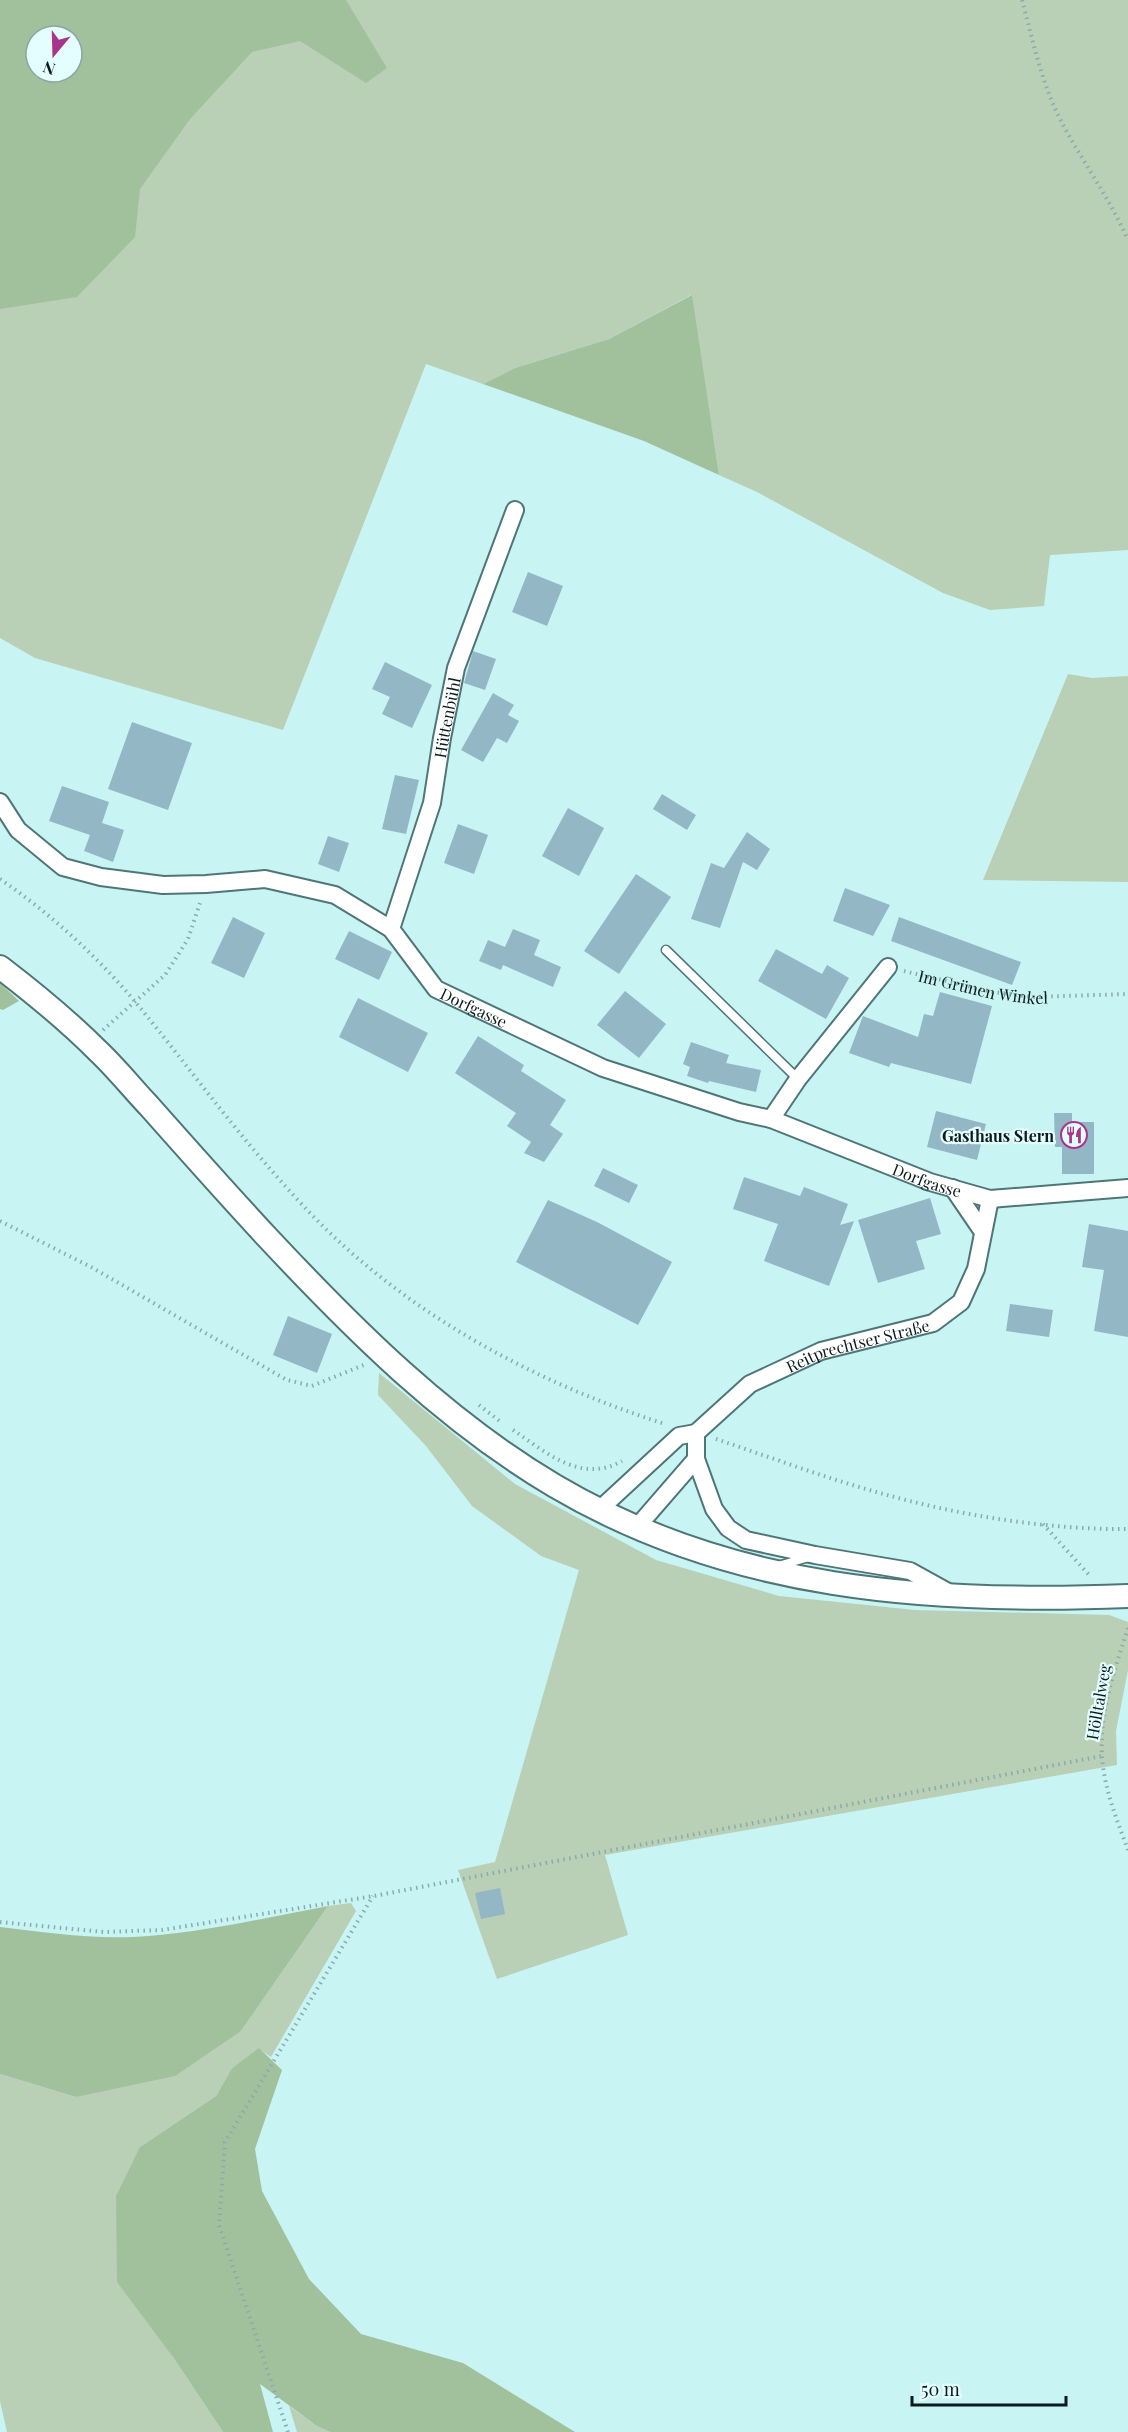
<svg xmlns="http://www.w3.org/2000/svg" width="1128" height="2432" viewBox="0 0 1128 2432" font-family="'Playfair Display',serif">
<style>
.green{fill:#b9cfb6;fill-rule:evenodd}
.forest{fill:#a1c19d;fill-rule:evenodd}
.building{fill:#94b7c6}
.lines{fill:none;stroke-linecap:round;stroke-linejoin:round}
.lane-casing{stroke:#4f7677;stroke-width:11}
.street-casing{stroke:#4f7677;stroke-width:20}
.secondary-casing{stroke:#4f7677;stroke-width:26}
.path{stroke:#89abab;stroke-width:4;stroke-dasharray:1.5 4.5;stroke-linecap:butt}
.lane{stroke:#fff;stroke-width:8}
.street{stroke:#fff;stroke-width:16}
.secondary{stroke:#fff;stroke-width:22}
.labels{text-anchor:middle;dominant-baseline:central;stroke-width:4.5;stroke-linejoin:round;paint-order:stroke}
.street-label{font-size:16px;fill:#0b1b1c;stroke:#e4fdfe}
.poi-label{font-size:16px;font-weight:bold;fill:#0b1b1c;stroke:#e4fdfe;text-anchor:end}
</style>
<rect width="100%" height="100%" fill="#c9f4f4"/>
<!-- green -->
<g class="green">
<path d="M0,0H1128V550L1050,555L1044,606L990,610L943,593L757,492L719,475L691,295L609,339L515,368L483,384L426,364L283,730L35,658L0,638ZM36,36H72V72H36Z"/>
<path d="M1068,674L1092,678L1128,676V882L983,880Z"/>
<path d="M379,1373L515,1484L656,1560L779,1596L915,1610L1109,1615L1128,1622V1670L1116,1731L1117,1765L605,1855L628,1935L497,1979L458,1870L495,1862L579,1570L541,1556L472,1506L426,1446L378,1395Z"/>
<path d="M351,1903L356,1911L271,2057L259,2049L232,2068L216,2096L140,2147L173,2357L223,2432H7L0,2401V2074L76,2097L241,2031L328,1906Z"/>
<path d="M289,2406L317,2426L330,2432H297Z"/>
</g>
<!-- forest -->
<g class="forest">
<path d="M0,0H346L387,68L366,83L300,41L252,52L190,119L140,189L135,237L77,297L0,309ZM36,36H72V72H36Z"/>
<path d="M692,295L719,475L644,441L483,384L515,368L609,339Z"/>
<path d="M0,983L19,1001L3,1010L0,1009Z"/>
<path d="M328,1906L241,2031L175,2076L76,2097L0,2074V1927C44,1932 88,1939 133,1937C198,1934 263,1918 328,1906Z"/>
<path d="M259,2048L282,2070L255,2149L262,2191L309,2279L361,2334L463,2363L575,2432H330L317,2426L260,2384L273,2432H223L173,2357L117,2282L116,2196L140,2147L216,2096L232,2068Z"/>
</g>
<!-- building -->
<g class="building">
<path d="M528,572L563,586L547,626L512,612Z"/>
<path d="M473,651L496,659L485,690L464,683Z"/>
<path d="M385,662L432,685L412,728L382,714L390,697L372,689Z"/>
<path d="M493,693L514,705L508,715L519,721L507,743L497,738L483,762L461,750Z"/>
<path d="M132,722L192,743L168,810L108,789Z"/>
<path d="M395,775L419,780L406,834L382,829Z"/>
<path d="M62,786L109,802L102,823L124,830L113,862L84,851L90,835L49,821Z"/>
<path d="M662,794L696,815L687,830L653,809Z"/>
<path d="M568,808L604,828L579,876L542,856Z"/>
<path d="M458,824L488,835L474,874L444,863Z"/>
<path d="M747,832L770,849L757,870L743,862L720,928L691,919L711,863L724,868Z"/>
<path d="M328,836L349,843L339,872L318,864Z"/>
<path d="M636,874L671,897L619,974L584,951Z"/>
<path d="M845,888L890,905L873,936L833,921Z"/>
<path d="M233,917L265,933L244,978L211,963Z"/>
<path d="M899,917L1021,962L1012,985L891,941Z"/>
<path d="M513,929L540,940L534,955L561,967L553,987L503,965L501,970L479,961L488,940L505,947Z"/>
<path d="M349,931L392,952L379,980L335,959Z"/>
<path d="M776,949L822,974L827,965L849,978L826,1019L758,981Z"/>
<path d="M625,991L666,1024L639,1058L597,1025Z"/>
<path d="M940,992L992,1006L971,1084L891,1063L889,1067L849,1053L863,1016L918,1037L924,1014L933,1016Z"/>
<path d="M358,998L428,1033L408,1072L339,1037Z"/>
<path d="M478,1036L524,1065L521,1071L566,1100L550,1125L563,1134L544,1162L524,1153L531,1142L507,1126L516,1113L455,1073Z"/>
<path d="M691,1042L729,1055L726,1063L761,1070L756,1092L709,1081L708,1083L687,1076L690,1067L683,1064Z"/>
<path d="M936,1111L986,1124L977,1160L927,1147Z"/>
<path d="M1054,1113H1072V1122H1094V1174H1062V1147H1055Z"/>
<path d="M603,1168L638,1185L629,1203L594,1186Z"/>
<path d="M744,1177L800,1196L804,1187L848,1204L840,1225L854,1221L829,1286L764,1261L778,1224L733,1209Z"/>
<path d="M930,1198L941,1234L916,1241L925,1269L878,1283L858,1220Z"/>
<path d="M548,1200L597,1222L672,1262L638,1325L516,1262Z"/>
<path d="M1089,1224L1128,1231V1337L1094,1331L1104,1270L1082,1267Z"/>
<path d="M1010,1304L1053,1310L1049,1337L1006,1331Z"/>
<path d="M288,1316L332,1334L317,1373L273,1355Z"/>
<path d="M500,1888L505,1914L481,1919L475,1893Z"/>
</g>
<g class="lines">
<defs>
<g id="lane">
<path d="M666,950L798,1079"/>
<path d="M778,1566L809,1557"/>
</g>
<g id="street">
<path id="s2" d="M0,802L18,830L63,867L101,877L163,885L206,884L265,879L335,895L391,929L436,989L603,1068L739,1112L771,1119L930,1182L990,1199L1128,1188"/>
<path id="s3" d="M391,929L432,803L442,738L456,668L515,510"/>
<path d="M771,1119L798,1079L888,967"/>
<path d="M953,1188L983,1232"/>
<path id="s4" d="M696,1433L750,1384L821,1351L933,1323L961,1302L976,1269L990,1199"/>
<path d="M696,1433V1459L714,1509L728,1528L746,1540L815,1555L910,1571L948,1592"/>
<path d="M599,1510L679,1436L696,1433"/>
<path d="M637,1527L696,1459"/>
</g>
<path id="secondary" d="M0,967C34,993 67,1020 98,1051C116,1068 132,1088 149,1106C188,1150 227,1194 267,1237C354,1330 445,1421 555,1486C731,1590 929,1604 1128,1596"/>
</defs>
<!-- lane casing -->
<use href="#lane" class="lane-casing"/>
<!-- street casing -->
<use href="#street" class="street-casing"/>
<!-- secondary casing -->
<use href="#secondary" class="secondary-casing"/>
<!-- path -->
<g class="path">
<path d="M1022,0C1033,41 1041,81 1060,119C1081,160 1109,197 1128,240"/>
<path d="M0,879C51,914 98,957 137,1004C180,1056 220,1111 265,1163C290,1192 317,1222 346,1248C438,1330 549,1387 665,1424"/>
<path id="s1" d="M904,971L993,992L1032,997L1128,994"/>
<path d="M103,1030L165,975L188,939L201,900"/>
<path d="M0,1221L91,1267L287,1380L312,1386L366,1364"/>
<path d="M479,1405L502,1423"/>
<path d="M513,1430C547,1453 581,1484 622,1461"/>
<path d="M716,1439C770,1457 825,1478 880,1493C957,1515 1048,1530 1128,1529"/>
<path d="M1043,1524L1090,1576"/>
<path d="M1128,1628C1115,1669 1099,1713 1102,1756C1104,1789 1117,1820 1128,1850"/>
<path d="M0,1922L104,1932L162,1930L374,1896L1102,1756"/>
<path d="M288,2432L219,2225L225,2142L373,1896"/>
</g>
<!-- lane -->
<use href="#lane" class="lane"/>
<!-- street -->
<use href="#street" class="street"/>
<!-- secondary -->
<use href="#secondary" class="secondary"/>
</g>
<!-- icons -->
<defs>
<symbol id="restaurant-ring" viewBox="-11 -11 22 22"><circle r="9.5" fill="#e4fdfe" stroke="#a8348e" stroke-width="1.5"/><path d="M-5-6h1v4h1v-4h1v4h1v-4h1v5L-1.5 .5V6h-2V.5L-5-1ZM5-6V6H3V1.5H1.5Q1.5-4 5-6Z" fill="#a8348e"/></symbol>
</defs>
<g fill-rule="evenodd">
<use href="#restaurant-ring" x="1059" y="1120" width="30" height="30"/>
</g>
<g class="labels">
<!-- street labels -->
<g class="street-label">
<text stroke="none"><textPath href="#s3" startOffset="219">Hüttenbühl</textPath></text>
<text stroke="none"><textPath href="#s1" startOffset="81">Im Grünen Winkel</textPath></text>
<text stroke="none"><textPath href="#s2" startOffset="550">Dorfgasse</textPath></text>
<text stroke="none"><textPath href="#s2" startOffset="1036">Dorfgasse</textPath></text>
<text stroke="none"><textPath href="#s4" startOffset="188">Reitprechtser Straße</textPath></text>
<text transform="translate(1098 1702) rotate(-80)">Hölltalweg</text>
</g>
<!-- poi labels -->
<g class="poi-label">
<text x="1054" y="1135">Gasthaus Stern</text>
</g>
</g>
<!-- north arrow -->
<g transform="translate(54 54) rotate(199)"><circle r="28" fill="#e4fdfe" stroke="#8da3a4" stroke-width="1.5"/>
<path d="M0-4.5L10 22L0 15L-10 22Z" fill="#a8348e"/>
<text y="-9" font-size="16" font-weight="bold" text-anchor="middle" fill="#0b1b1c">N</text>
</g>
<!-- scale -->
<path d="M912 2396v9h154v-9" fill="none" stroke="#0b1b1c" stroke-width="3"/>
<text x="921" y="2396" font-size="18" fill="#0b1b1c" stroke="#e4fdfe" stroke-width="4.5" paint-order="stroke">50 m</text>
</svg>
